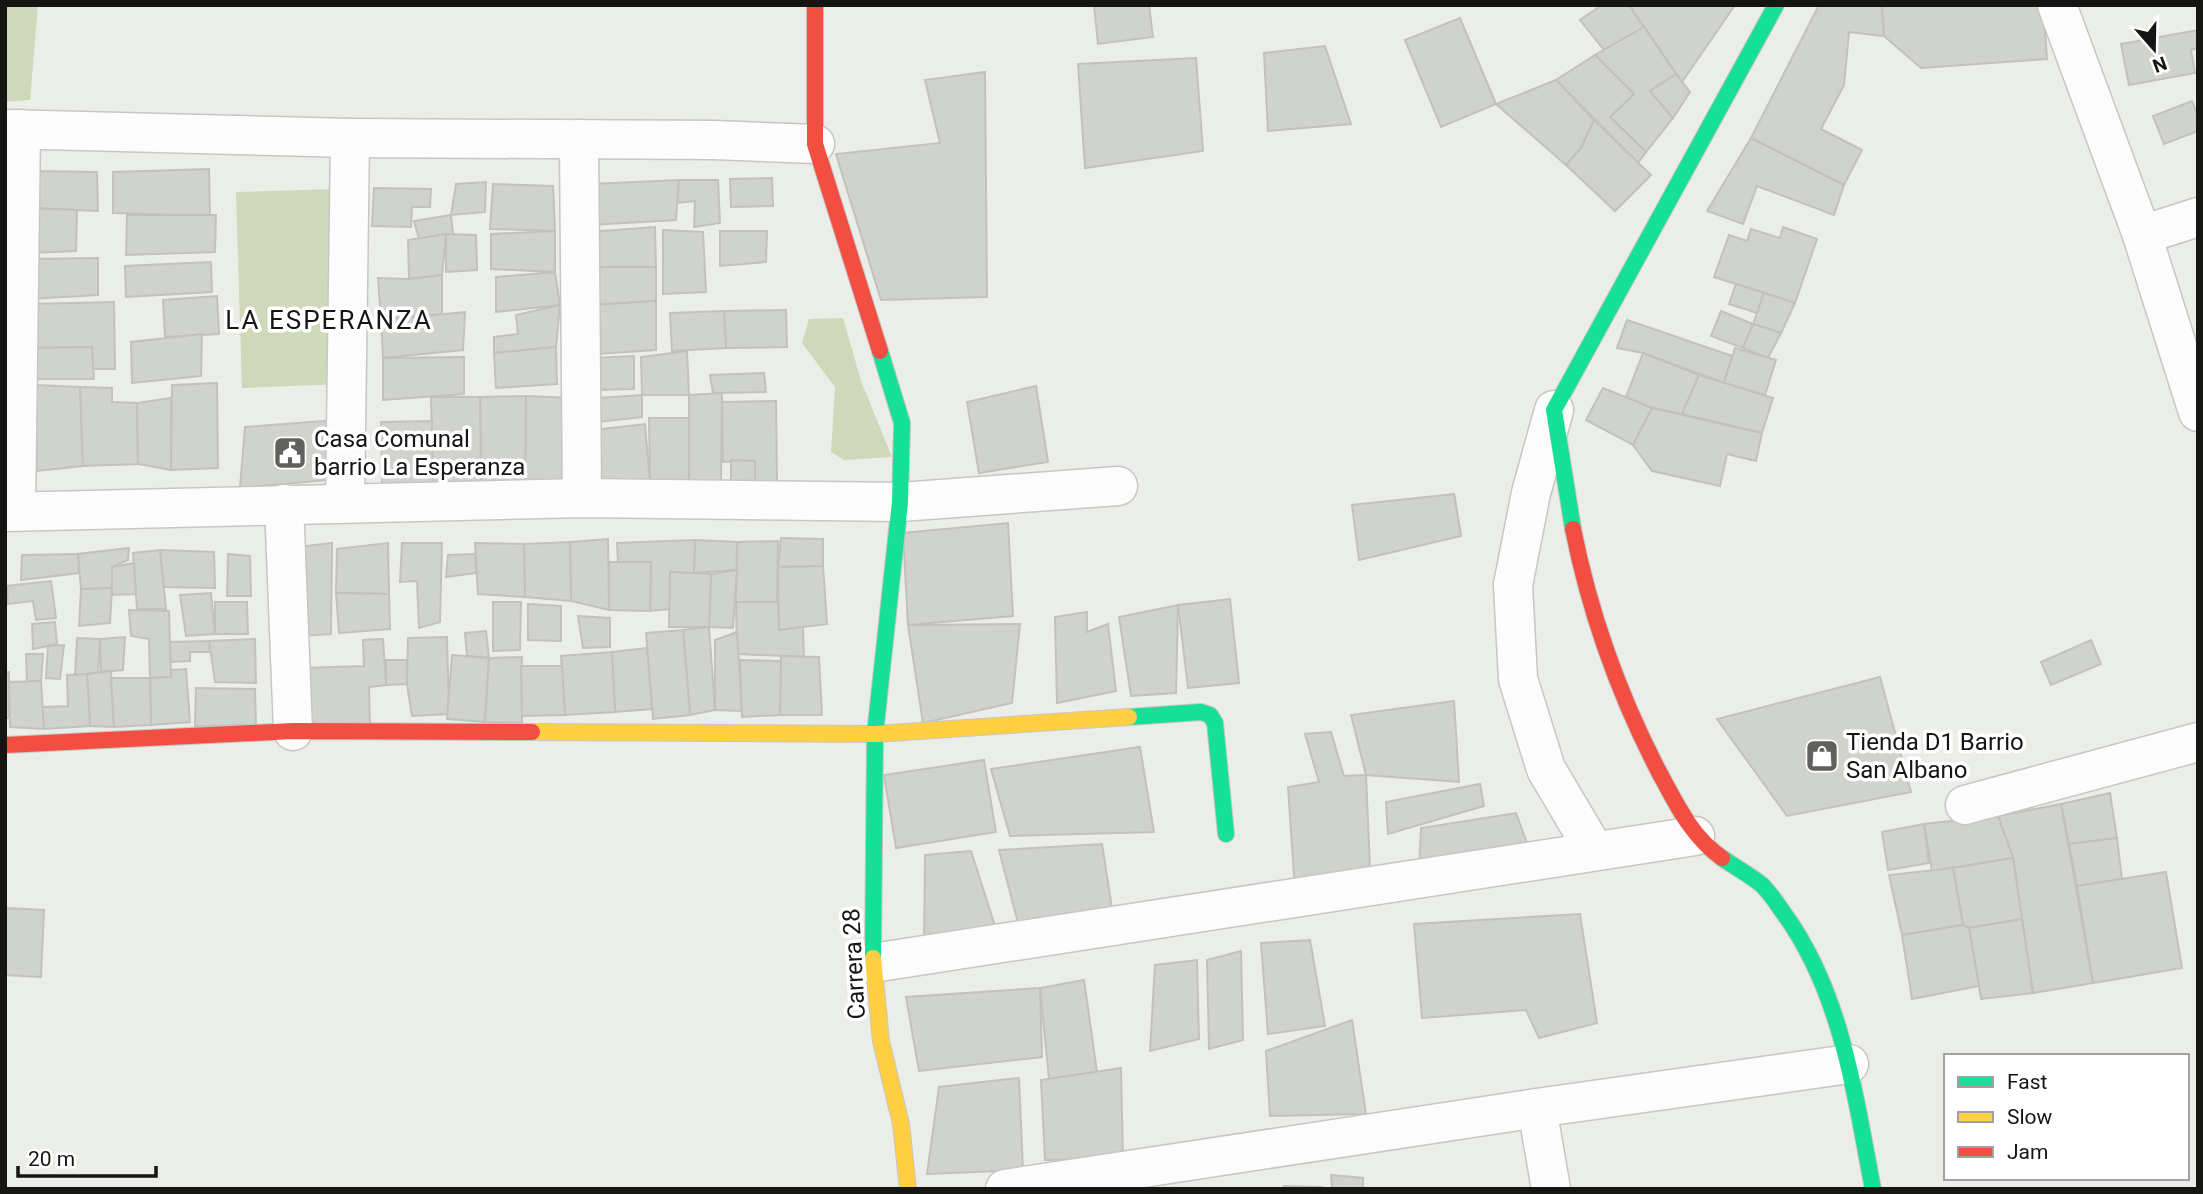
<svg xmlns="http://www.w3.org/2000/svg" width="2203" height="1194" viewBox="0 0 2203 1194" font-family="Roboto,sans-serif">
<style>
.green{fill:#d0d8ba}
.building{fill:#d0d2ce;stroke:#c1c2bf;stroke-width:2}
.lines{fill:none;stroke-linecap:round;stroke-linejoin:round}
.street-casing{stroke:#c6c7c4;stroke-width:41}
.fast-casing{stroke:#c6c7c4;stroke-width:18}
.slow-casing{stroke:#c6c7c4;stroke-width:18}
.jam-casing{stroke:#c6c7c4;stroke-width:18}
.street{stroke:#fcfcfc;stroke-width:38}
.fast{stroke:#16e098;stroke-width:16}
.slow{stroke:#ffcf43;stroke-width:16}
.jam{stroke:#f24e42;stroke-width:16}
.labels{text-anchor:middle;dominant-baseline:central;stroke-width:7;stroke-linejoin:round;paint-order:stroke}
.poi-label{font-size:24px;fill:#151513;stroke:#fff;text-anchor:start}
.street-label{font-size:24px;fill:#151513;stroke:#fff}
.neighbourhood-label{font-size:26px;letter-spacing:2px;fill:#151513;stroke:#fff}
</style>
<rect width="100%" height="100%" fill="#ebede8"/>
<!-- green -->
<g class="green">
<path d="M5,5H38L30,100L5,102Z"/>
<path d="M337,189L342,384L242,388L236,192Z"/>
<path d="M843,318L861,381L892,457L844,460L831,452L835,387L802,343L809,319Z"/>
</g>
<!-- building -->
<g class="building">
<path d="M1094,5H1149L1153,37L1098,44Z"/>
<path d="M1602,5H1629L1644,27L1604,50L1580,20Z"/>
<path d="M1629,5H1735L1682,82Z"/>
<path d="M1819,5H1882L1884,36L1849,32L1844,85L1821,129L1862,150L1844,185L1751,138Z"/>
<path d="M1882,5H2043L2047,59L1921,68L1884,36Z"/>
<path d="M1460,18L1496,104L1441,127L1405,40Z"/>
<path d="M1644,27L1676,74L1650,91L1673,118L1646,152L1610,117L1634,94L1595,55Z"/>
<path d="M2198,30V48L2191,50L2195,73L2129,85L2121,44Z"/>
<path d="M1325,46L1351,124L1268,131L1264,53Z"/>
<path d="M1595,55L1634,94L1610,117L1646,152L1638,163L1556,80Z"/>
<path d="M1196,58L1203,151L1085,168L1078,64Z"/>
<path d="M985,72L987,297L881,300L836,154L940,143L925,80Z"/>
<path d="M1676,74L1690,92L1673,118L1650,91Z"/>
<path d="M1556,80L1594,120L1581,148L1566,165L1496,104Z"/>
<path d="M2192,101L2198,116V131L2164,144L2153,116Z"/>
<path d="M1594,120L1651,175L1615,211L1566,165L1581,148Z"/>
<path d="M1751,138L1844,185L1834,215L1757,186L1743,224L1707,211Z"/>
<path d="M209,169L210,216L113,213V172Z"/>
<path d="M33,171L97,172L98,211L30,208Z"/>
<path d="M772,178L773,206L731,207L730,179Z"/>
<path d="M679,180H718L720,223L694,227L695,201L676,203Z"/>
<path d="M679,180L676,220L591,225L590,184Z"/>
<path d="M486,182L485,212L451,215L456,184Z"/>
<path d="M493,184L553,186L555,231L490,229Z"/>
<path d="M374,188L431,189L430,207H412L411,227L372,226Z"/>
<path d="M30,208L77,210L76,251L32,253Z"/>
<path d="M127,215H216L215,252L126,255Z"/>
<path d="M451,215L453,234L419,239L414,221Z"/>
<path d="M655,227L656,267H590L589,232Z"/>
<path d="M1783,227L1817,239L1795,303L1714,277L1729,235L1747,241L1751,229L1780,238Z"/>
<path d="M663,230L703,232L706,292L663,294Z"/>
<path d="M555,231V272L491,269V234Z"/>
<path d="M720,231H767L766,262L720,266Z"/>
<path d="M446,234L476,235L477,270L446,272Z"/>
<path d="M446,234L442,275L409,279L408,240Z"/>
<path d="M98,258V295L29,299V259Z"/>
<path d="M211,262L212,292L126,297L125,266Z"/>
<path d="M590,267H656V301L592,305Z"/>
<path d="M555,272L560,305L496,312V277Z"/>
<path d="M442,275V314L381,320L378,278L409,279Z"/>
<path d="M1736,284L1764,293L1757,313L1729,304Z"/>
<path d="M1764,293L1795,303L1781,333L1753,324Z"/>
<path d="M217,296L219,334L165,337L163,300Z"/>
<path d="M656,301V350L596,354L592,305Z"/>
<path d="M114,302L115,369H93L92,347L30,348L29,304Z"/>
<path d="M560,305L556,347L494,353V337L518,334L516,315Z"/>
<path d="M786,310L787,347L726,348L724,311Z"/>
<path d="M724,311L726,348L672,351L670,313Z"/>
<path d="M1721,311L1753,324L1743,348L1711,336Z"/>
<path d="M465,312L463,350L383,358L381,320Z"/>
<path d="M1627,320L1732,356L1724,383L1643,353L1617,348Z"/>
<path d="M1753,324L1781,333L1768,358L1743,348Z"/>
<path d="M202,334L201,376L132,383L131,342Z"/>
<path d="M92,347L94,379H35L30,348Z"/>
<path d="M556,347L557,384L496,388L494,353Z"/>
<path d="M1735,348L1776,360L1765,395L1724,383Z"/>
<path d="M687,351L689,395H642L641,357Z"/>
<path d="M1643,353L1699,375L1682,414L1652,408L1626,397Z"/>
<path d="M634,356V389L597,390L594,358Z"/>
<path d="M464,357V394L383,400V358Z"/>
<path d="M764,373L766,392L713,393L710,375Z"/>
<path d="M1699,375L1773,398L1762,433L1682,414Z"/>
<path d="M217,383L218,468L171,470L172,385Z"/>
<path d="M35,385L80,387L83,466L37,471Z"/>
<path d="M1036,386L1048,462L979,473L967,402Z"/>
<path d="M80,387L112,388V402L137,403L138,464L83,466Z"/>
<path d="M1603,388L1652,408L1633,445L1586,420Z"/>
<path d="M722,393L721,480L689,483V395Z"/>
<path d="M642,395V417L599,422L598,398Z"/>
<path d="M526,396L573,398L571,488L525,490Z"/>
<path d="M526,396L525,490L481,483L480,397Z"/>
<path d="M431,397H480L481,483L433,489Z"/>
<path d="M171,398V470L138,464L137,403Z"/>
<path d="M776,401L777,483H755V461L723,462L722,402Z"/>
<path d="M1652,408L1762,433L1756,461L1727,454L1720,486L1652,471L1633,445Z"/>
<path d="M649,418H689V483H650Z"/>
<path d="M336,420L337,479L240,488L245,427Z"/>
<path d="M432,421L433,489H382L381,422Z"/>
<path d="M645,424L650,483L596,487L593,430Z"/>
<path d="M731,460L755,461V483H731Z"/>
<path d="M1454,494L1461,536L1371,551L1364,509Z"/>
<path d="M1454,494L1461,536L1359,560L1352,505Z"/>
<path d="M1008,523L1013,616L908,625L903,533Z"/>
<path d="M781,538L823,539V566L778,567Z"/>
<path d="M608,539L609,610L571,601L570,542Z"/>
<path d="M695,540L737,542V570L694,573Z"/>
<path d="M695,540L694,573L670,572V609L650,611L651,562H618L617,543Z"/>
<path d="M778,541L777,602H736L737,542Z"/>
<path d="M570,542L571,601L525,597L524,544Z"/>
<path d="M332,543L331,634L298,636L299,547Z"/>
<path d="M388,543L389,594L336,593L337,549Z"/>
<path d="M402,543H442L440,622L419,628L417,581L400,582Z"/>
<path d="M475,543L524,544L525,597L478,594Z"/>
<path d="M129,548L128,560L112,567V588L81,589L78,554Z"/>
<path d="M160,550L166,609H137L133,553Z"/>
<path d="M160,550L214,552L215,588L164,587Z"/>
<path d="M78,554L79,573L21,580L22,555Z"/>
<path d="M228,554L250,556L251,596H227Z"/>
<path d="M475,554L476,573L446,577L448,555Z"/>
<path d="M609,562H651L650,611L609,610Z"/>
<path d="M134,563L136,594L112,595V567Z"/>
<path d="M823,566L827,624L779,630L778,567Z"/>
<path d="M737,570L733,628L709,627L711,574Z"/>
<path d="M670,572L711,574L709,627H669Z"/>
<path d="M51,581L56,618L36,620L33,601L8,604L7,586Z"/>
<path d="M112,588L110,623L79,626L81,589Z"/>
<path d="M211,593L215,634L186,636L180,595Z"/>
<path d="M336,593L389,594L390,629L339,633Z"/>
<path d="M1230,599L1239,683L1188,688L1178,605Z"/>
<path d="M215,602H247L248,634H215Z"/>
<path d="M493,602H521L520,650L493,651Z"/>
<path d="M736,602H778L779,630L803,627L804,657L737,654Z"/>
<path d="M528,604L561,606V641L528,640Z"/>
<path d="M1178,605L1176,693L1131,696L1119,617Z"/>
<path d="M129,610L169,611L171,677L150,678L149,639L131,636Z"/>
<path d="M1087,612V632L1108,624L1116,691L1057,703L1055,617Z"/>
<path d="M578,616L610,618V647L583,648Z"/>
<path d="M55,622L57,644L33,649L32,624Z"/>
<path d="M1020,624L1012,703L923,723L908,625Z"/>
<path d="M709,627L715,710L690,715L683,630Z"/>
<path d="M683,630L690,715L653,719L646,633Z"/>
<path d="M486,631L489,658L467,656L465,633Z"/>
<path d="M737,632L742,711L715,710V640Z"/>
<path d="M125,637L123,670L101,672L100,639Z"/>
<path d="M447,637L449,714L412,716L407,684L408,638Z"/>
<path d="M77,638L100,639L98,673L75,675Z"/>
<path d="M255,639L256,683L215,682L209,641Z"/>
<path d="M383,639L386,685L369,687L370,727L303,729V668L364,666L363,640Z"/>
<path d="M2091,640L2101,664L2051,685L2041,662Z"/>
<path d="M209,641L210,652H190V661L171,662L170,642Z"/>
<path d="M64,645L60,679L46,678L48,646Z"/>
<path d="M647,648L652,709L615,712L612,652Z"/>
<path d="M612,652L615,712L565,715L561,656Z"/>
<path d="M26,654H43L41,681L27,682Z"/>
<path d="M452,655L489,658L485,722L447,719Z"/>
<path d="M781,656L819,657L822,715H780Z"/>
<path d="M522,657V723L485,722L489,658Z"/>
<path d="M386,660H407V684L386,685Z"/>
<path d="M740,660L781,661L780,715L742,717Z"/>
<path d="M521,666H562L565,715L522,716Z"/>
<path d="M186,669L190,722L151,725L150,678L171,677V670Z"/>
<path d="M111,671L114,727L90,726L87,674Z"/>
<path d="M9,672V718H5V673Z"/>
<path d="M87,674L90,726L44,729L42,707L68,706L67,675Z"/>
<path d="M1880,677L1911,792L1787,816L1717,719Z"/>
<path d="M111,678H150L151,725L114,727Z"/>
<path d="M41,681L44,729L10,727L9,682Z"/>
<path d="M196,688L255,689L256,725L195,726Z"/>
<path d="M1454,701L1459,782L1366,775L1351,715Z"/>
<path d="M1331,732L1344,776L1366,775L1370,869L1295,890L1288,787L1319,782L1305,734Z"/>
<path d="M1140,747L1154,832L1010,836L991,769Z"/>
<path d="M984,760L996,832L896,848L884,775Z"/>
<path d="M1480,784L1484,806L1388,834L1386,802Z"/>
<path d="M2110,793L2117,838L2069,844L2061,804Z"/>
<path d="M2061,804L2093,983L2033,993L2013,858L1998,816Z"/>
<path d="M1516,813L1530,851L1419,869L1421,828Z"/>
<path d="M1998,816L2013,858L1932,871L1924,824Z"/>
<path d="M1924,824L1929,863L1888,870L1882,832Z"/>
<path d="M2117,838L2122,879L2077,886L2069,844Z"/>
<path d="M1102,844L1112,908L1020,931L999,850Z"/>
<path d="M971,851L996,929L924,944L925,855Z"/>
<path d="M2013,858L2022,919L1969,928L1963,925L1953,868Z"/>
<path d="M1953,868L1963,925L1902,935L1889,875Z"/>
<path d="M2166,872L2182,968L2093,983L2077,886Z"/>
<path d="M5,908L44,910L41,977L5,975Z"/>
<path d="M1580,914L1597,1023L1539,1038L1526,1010L1422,1018L1414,924Z"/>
<path d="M2022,919L2033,993L1981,999L1969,928Z"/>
<path d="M1963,925L1969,928L1979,986L1912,999L1902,935Z"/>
<path d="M1310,940L1325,1026L1268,1034L1261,943Z"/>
<path d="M1241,951L1243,1040L1209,1049L1207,960Z"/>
<path d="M1197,960L1199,1039L1150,1051L1155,965Z"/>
<path d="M1084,980L1097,1072L1049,1079L1040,988Z"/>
<path d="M1040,988L1042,1057L919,1071L906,997Z"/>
<path d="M1352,1020L1366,1114L1270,1116L1266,1051Z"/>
<path d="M1121,1068L1123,1159L1045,1160L1041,1080Z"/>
<path d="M1019,1078L1023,1170L927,1174L939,1087Z"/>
<path d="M1331,1175L1363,1178V1189H1332Z"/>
<path d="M1284,1186L1322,1187V1189H1284Z"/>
</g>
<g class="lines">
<defs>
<g id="street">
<path d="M2057,5L2142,235L2198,412"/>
<path d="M5,129L350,138L714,140L815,144"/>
<path d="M579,139L582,498"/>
<path d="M2142,235L2198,217"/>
<path d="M1554,410L1531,493L1513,585L1518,679L1546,769L1594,850"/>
<path d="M345,503L350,138"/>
<path d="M284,504L293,731"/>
<path d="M16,511L21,129"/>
<path d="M5,512L582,498L900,502L1118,486"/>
<path d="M1965,805L2198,742"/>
<path d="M873,963L1695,836"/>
<path d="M1537,1108L1551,1189"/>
<path d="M1005,1189L1537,1108L1849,1064"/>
</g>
<g id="fast">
<path d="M1573,529L1554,410L1776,5"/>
<path d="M1129,717L1201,712L1210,715L1215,723L1226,834"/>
<path d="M1722,858C1735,867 1750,875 1762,885C1771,894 1778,905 1785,915C1842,994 1855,1096 1873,1189"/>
<path d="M873,958L875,734L900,502L902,423L880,351"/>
</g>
<g id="slow">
<path d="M532,732L875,734L1129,717"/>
<path d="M873,958L881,1041L901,1124L908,1189"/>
</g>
<g id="jam">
<path d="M815,5V144L880,351"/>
<path d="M1573,529C1590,614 1619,695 1659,772C1677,805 1691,836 1722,858"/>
<path d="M5,745L293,731L532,732"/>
</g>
</defs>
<!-- street casing -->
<use href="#street" class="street-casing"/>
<!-- fast casing -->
<use href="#fast" class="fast-casing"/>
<!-- slow casing -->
<use href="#slow" class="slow-casing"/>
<!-- jam casing -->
<use href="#jam" class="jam-casing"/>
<!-- street -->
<use href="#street" class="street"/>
<!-- fast -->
<use href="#fast" class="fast"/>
<!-- slow -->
<use href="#slow" class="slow"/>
<!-- jam -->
<use href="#jam" class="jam"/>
</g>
<!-- icons -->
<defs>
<symbol id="civic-square" viewBox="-11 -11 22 22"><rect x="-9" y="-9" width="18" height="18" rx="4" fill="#60615e" stroke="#fff"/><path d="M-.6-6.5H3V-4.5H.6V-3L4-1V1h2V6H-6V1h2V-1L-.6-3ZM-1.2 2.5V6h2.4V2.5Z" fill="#fff"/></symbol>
<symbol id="shop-square" viewBox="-11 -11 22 22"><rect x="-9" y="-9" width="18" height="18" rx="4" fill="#60615e" stroke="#fff"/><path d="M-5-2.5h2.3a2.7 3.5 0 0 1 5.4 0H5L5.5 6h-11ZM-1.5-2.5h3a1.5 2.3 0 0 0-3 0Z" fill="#fff"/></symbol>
</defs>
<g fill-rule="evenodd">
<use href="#civic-square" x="271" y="434" width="38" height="38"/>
<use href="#shop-square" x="1803" y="737" width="38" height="38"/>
</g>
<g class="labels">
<!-- poi labels -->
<g class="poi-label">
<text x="314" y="439">Casa Comunal<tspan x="314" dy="28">barrio La Esperanza</tspan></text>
<text x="1846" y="742">Tienda D1 Barrio<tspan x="1846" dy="28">San Albano</tspan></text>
</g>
<!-- street labels -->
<g class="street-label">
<text transform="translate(854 964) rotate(-93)">Carrera 28</text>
</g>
<!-- neighbourhood labels -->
<g class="neighbourhood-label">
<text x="329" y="320">LA ESPERANZA</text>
</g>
</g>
<!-- border -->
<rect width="2203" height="1194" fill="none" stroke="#151513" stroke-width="14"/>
<!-- legend -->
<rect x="1944" y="1054" width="245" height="126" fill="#ffffff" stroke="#a1a1a1" stroke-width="2"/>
<rect x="1958" y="1077" width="35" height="10" fill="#16e098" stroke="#a1a1a1" stroke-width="2"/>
<text x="2007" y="1089" font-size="21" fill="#151513">Fast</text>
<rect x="1958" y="1112" width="35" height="10" fill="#ffcf43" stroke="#a1a1a1" stroke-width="2"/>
<text x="2007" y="1124" font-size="21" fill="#151513">Slow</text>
<rect x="1958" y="1147" width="35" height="10" fill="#f24e42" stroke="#a1a1a1" stroke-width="2"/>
<text x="2007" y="1159" font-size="21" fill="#151513">Jam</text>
<!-- north arrow -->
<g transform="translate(2154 49) rotate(160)" stroke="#ffffff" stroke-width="5" paint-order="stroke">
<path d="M0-5L12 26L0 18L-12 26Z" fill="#151513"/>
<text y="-10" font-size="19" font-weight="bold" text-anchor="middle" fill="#151513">N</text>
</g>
<!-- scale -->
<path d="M18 1166v10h138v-10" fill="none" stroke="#151513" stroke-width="3.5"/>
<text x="28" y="1166" font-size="21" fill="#151513" stroke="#ffffff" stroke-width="5" paint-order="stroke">20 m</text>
</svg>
